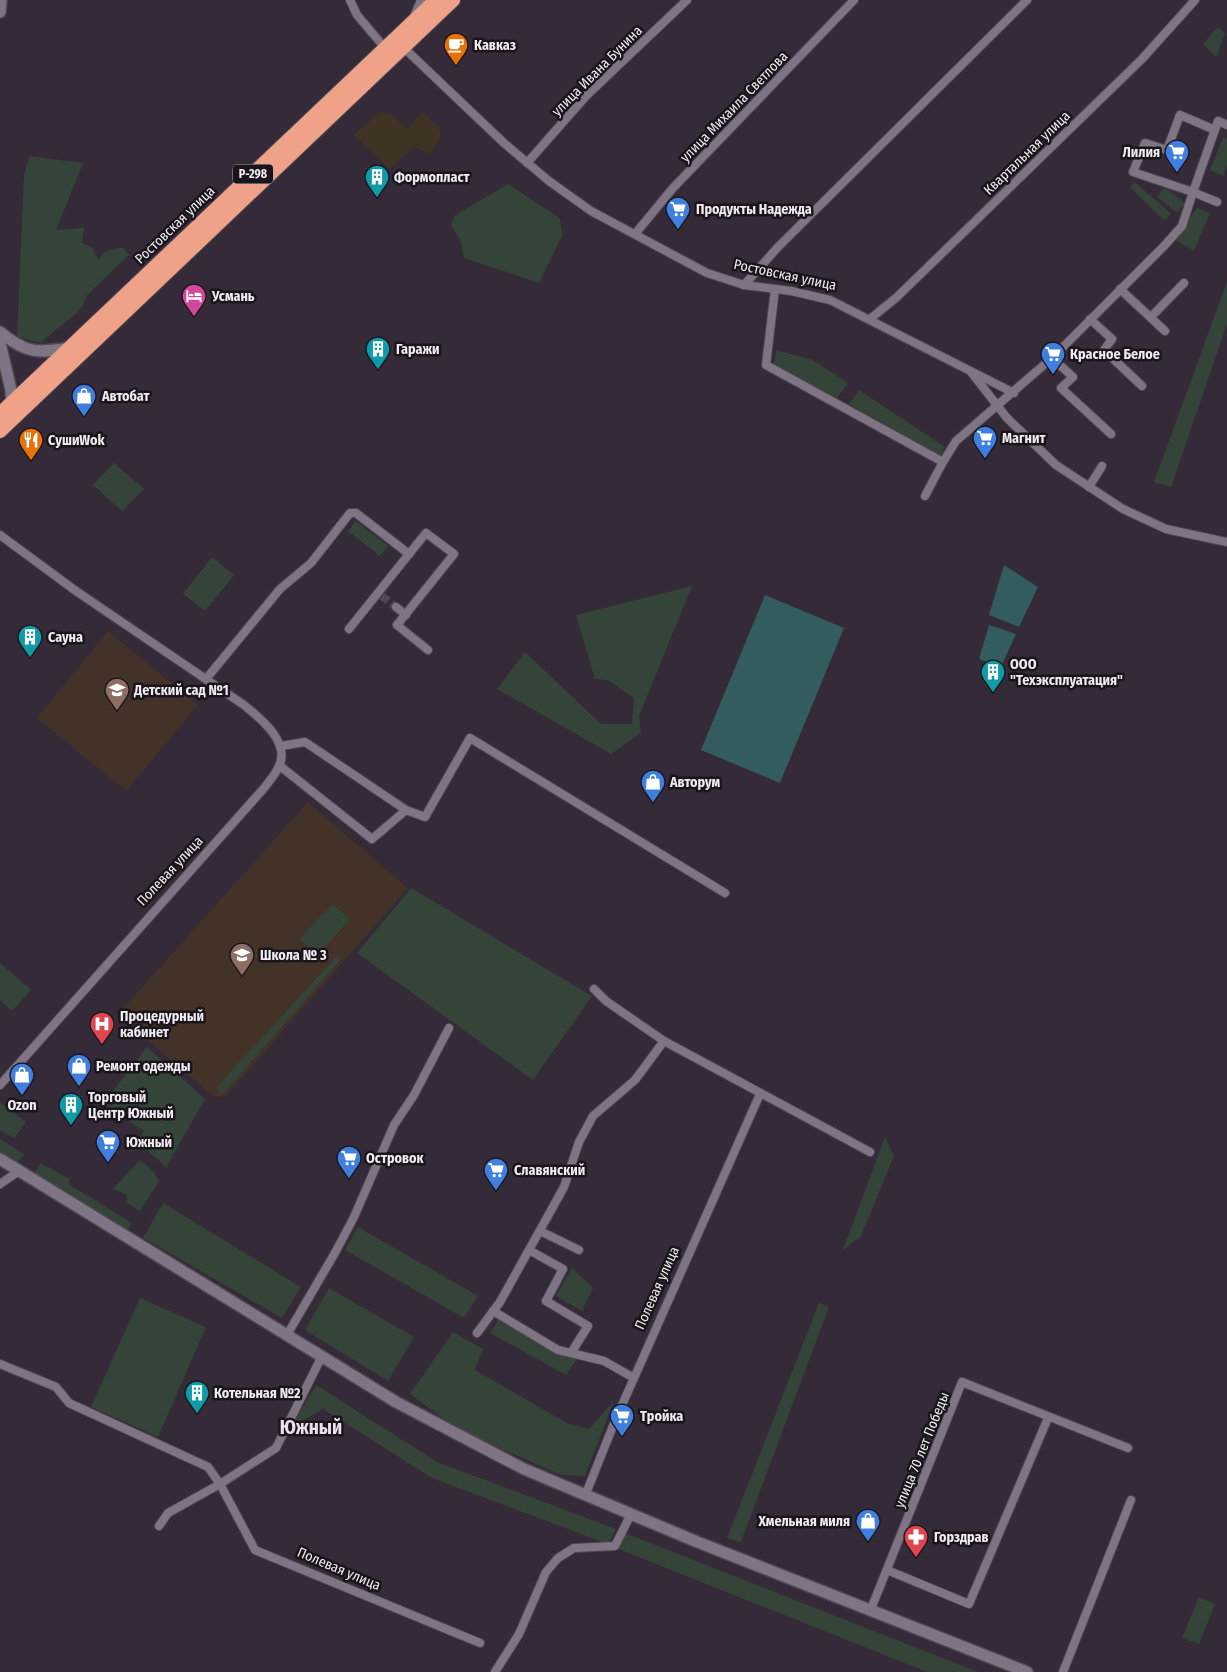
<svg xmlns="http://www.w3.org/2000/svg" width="1227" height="1672" viewBox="0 0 1227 1672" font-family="'Fira Sans Condensed',sans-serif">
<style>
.commercial{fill:#3f3424}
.education{fill:#433228}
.green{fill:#354438}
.water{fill:#335c5f}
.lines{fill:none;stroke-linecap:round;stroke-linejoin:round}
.street-tunnel{stroke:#504754;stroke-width:8;stroke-dasharray:8 4;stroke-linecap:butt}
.street-casing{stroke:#4e4752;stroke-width:10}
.secondary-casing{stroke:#4e4752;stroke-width:14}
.highway-casing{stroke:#4e4752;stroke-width:16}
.street{stroke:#7f7484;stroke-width:8}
.secondary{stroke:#7f7484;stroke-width:11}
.highway{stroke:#efa288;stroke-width:14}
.labels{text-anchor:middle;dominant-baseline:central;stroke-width:5;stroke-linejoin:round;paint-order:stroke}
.shield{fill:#19151b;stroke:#b0aab2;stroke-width:1}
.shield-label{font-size:12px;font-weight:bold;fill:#f0eaf2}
.poi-label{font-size:14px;font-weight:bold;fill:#f0eaf2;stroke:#19151b;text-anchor:start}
.street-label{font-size:14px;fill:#f0eaf2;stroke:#19151b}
.district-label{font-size:19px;font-weight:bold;fill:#ebdef0;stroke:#19151b}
</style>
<rect width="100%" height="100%" fill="#342a38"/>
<!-- commercial -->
<path class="commercial" d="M379,112L391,114L408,129L422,112L439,127L441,137L431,154L413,147L390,169L354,135Z"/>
<!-- education -->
<g class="education">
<path d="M108,631L198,705L126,791L37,718Z"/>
<path d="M308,802L408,888L225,1097L212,1096L118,1014Z"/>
</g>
<!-- green -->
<g class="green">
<path d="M1218,27L1225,34L1216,57L1203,44Z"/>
<path d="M1223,137L1227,139V166L1223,176L1210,170Z"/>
<path d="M29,156L83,163L56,230L84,228L82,243L92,247L98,260L106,251L122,247L129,255L86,296C83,317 55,325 42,343L17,337L24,176Z"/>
<path d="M1135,182L1171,214L1164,220L1130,187Z"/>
<path d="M508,184L560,218L562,236L539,283L464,258L461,241L451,226L454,216Z"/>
<path d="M1164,187L1185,203L1177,213L1157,197Z"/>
<path d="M1197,208L1210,213L1194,251L1174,239Z"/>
<path d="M1227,282V324L1171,487L1154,482Z"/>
<path d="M776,350L813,360L848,383L837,398L774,364Z"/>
<path d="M859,390L945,447L940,456L849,404Z"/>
<path d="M114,463L144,489L122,511L93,485Z"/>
<path d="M356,521L388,546L380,556L348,531Z"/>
<path d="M212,557L234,575L205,611L183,594Z"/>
<path d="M692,586L639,716L641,733L611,754L497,689L525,652L601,724H632L634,698L607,680L595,679L576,615Z"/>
<path d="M411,888L592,996L533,1080L357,953Z"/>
<path d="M333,904L350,920L317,955L300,939Z"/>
<path d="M336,957L340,960L222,1095L216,1088Z"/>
<path d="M0,963L31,990L12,1011L0,1000Z"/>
<path d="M147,1047L205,1099L166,1167L137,1141L144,1131L103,1104Z"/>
<path d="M0,1103L26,1122L14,1138L0,1130Z"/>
<path d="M885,1137L894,1156L861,1236L843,1250Z"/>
<path d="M0,1139L24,1154L17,1163L0,1152Z"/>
<path d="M140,1160L153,1171L159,1181L140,1211L127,1203V1195L113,1189Z"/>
<path d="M41,1163L68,1178L70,1185L132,1223L128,1230L34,1173Z"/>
<path d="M163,1203L301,1287L282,1318L143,1238Z"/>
<path d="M358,1227L478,1296L464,1318L345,1250Z"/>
<path d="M572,1268L593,1288L582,1311L556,1296Z"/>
<path d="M329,1288L414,1337L388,1381L305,1330Z"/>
<path d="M140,1298L206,1327L158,1437L91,1407Z"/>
<path d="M819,1303L829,1307L741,1542L727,1538Z"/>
<path d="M499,1319L559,1354L577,1359L566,1375L490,1333Z"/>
<path d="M453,1332L483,1349L475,1370L567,1423L589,1429L614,1401L585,1476L561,1475L459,1430L410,1394Z"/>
<path d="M316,1385L437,1462L616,1529L608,1544L432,1478L323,1409L290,1428Z"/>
<path d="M625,1533L978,1672H927L619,1549Z"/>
<path d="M1199,1597L1215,1604L1199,1644L1182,1638Z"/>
</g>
<!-- water -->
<g class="water">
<path d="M1004,565L1038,587L1019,627L989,615Z"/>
<path d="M765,595L844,628L780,783L701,750Z"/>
<path d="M989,625L1016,634L1001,667L979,659Z"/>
</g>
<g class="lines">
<!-- street-tunnel -->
<path class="street-tunnel" d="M382,596L396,607"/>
<defs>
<g id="street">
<path d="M350,0L357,15L385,48"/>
<path d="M413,19L421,0"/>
<path d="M403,47L505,144L549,181L591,211L707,273L744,285L791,291L830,300L1014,393"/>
<path d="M1215,130L1180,115L1167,150L1145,143L1133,172L1193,192L1218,121L1227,125"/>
<path d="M527,163L586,96L687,0"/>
<path d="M635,234L673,188L854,0"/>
<path d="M744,285L778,247L1027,0"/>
<path d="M775,289L766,365L943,462L956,441L1052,358L1164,246L1182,226L1193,192L1217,202"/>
<path d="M1120,289L1165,331"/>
<path d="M1151,317L1184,283"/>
<path d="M870,319L897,297L1142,59L1195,0"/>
<path d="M1090,319L1112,339L1104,350L1142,386"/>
<path d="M1052,358L1073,377L1061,388L1111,434"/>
<path d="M971,372L1007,418L1056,465L1123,509L1166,529L1227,542"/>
<path d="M1089,487L1102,466"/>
<path d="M925,496L943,462"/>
<path d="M0,535L76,591L244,705C261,719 292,743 278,768C275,775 269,781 265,787L0,1085"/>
<path d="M396,607L406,615"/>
<path d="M349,629L409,554"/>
<path d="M206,679L280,589L311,563L350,513H356L409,554L426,533L454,554L397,625L428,650"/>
<path d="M281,746L305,742L406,810L425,817L470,738L725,893"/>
<path d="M280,766L372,839L406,810"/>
<path d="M594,989L606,1001L664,1041L870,1152"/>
<path d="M0,1184L19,1171"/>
<path d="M540,1231L579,1250"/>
<path d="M493,1311L558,1350L571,1353L588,1326L546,1301L563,1269L529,1250"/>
<path d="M477,1333L500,1302L564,1187L579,1142L593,1116L635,1080L664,1041"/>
<path d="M287,1335L336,1251L354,1217L394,1125L414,1095L449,1028"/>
<path d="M571,1353L604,1361L634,1378"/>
<path d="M322,1356L276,1448L220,1484L255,1550L480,1643"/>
<path d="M0,1364L56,1387L69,1403L208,1467L220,1484L168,1513L159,1526"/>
<path d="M585,1496L615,1421L760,1094"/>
<path d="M887,1570L969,1604L1048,1418"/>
<path d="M871,1609L962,1382L1128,1448"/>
<path d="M495,1672L519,1634L546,1572L558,1558L574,1548L615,1546L631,1514"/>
<path d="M1063,1672L1131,1500"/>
</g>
<g id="secondary">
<path d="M0,12L1,0"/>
<path d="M0,332C26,354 38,353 70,348"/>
<path d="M0,343L11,390L12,407"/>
<path d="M0,1159L396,1402L524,1469L695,1541L1027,1672"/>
</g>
<g id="highway">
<path d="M0,414L436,0"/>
<path d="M0,431L453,0"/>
</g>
</defs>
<!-- street casing -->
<use href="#street" class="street-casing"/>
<!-- secondary casing -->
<use href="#secondary" class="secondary-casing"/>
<!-- highway casing -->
<use href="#highway" class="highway-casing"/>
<!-- street -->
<use href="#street" class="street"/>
<!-- secondary -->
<use href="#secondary" class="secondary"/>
<!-- highway -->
<use href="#highway" class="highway"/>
</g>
<!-- icons -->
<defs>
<symbol id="cafe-pin" viewBox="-11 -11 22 30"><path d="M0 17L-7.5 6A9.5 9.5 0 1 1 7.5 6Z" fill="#e8710a" stroke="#19151b"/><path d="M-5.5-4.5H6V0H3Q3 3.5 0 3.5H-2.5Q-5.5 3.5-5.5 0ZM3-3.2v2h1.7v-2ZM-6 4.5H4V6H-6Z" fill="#fff"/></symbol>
<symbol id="supermarket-pin" viewBox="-11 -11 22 30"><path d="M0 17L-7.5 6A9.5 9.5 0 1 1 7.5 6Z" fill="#3f7fe0" stroke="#19151b"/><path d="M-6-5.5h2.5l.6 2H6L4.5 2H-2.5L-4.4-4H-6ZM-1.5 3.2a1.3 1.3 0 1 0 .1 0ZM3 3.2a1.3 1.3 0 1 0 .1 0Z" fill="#fff"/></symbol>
<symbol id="building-pin" viewBox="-11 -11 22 30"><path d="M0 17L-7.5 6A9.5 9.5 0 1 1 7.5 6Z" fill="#0f9aa8" stroke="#19151b"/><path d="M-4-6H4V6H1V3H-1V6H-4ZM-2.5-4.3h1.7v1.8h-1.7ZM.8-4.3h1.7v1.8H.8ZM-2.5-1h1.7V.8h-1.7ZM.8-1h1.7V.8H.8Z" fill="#fff"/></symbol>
<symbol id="hotel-pin" viewBox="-11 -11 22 30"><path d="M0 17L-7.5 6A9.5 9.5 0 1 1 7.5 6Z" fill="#d1479c" stroke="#19151b"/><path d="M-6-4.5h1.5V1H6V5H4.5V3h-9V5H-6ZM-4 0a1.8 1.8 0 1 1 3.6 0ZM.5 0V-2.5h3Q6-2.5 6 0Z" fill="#fff"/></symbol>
<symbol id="shop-pin" viewBox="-11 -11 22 30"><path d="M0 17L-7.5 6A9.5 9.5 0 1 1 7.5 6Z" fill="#3f7fe0" stroke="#19151b"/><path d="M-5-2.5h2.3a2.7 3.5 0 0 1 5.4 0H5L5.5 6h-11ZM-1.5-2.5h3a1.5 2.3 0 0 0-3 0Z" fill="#fff"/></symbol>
<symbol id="restaurant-pin" viewBox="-11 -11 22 30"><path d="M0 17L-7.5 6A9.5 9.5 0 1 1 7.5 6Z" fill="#e8710a" stroke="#19151b"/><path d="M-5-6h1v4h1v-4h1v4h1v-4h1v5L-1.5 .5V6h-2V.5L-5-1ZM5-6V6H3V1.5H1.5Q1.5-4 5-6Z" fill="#fff"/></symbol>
<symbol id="school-pin" viewBox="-11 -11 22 30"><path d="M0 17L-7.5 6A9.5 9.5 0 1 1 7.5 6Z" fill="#8d6e63" stroke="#19151b"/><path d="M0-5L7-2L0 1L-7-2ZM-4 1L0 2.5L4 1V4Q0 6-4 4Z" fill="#fff"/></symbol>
<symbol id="hospital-pin" viewBox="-11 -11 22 30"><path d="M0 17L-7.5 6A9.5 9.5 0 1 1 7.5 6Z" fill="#e0444e" stroke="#19151b"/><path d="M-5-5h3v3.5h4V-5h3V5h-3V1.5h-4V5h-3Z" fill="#fff"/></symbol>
<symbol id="pharmacy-pin" viewBox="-11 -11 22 30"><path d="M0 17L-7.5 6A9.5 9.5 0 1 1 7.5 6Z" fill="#e0444e" stroke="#19151b"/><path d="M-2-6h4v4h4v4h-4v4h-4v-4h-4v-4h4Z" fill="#fff"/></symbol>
</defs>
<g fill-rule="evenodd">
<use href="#cafe-pin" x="442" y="31" width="28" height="38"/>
<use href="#supermarket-pin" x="1163" y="138" width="28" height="38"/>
<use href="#building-pin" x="363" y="163" width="28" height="38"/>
<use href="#supermarket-pin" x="664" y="195" width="28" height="38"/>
<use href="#hotel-pin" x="180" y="282" width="28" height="38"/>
<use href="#building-pin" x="364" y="335" width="28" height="38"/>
<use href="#supermarket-pin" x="1039" y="340" width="28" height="38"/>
<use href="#shop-pin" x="70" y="382" width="28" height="38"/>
<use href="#supermarket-pin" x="971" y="424" width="28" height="38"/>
<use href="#restaurant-pin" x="17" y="426" width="28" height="38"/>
<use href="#building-pin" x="16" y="623" width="28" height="38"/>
<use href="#building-pin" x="979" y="658" width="28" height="38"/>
<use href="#school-pin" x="103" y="676" width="28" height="38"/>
<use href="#shop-pin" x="639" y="768" width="28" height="38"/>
<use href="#school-pin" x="228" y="941" width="28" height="38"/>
<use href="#hospital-pin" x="88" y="1010" width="28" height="38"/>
<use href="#shop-pin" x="65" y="1052" width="28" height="38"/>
<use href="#shop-pin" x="8" y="1061" width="28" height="38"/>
<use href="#building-pin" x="57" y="1091" width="28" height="38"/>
<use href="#supermarket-pin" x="94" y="1128" width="28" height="38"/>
<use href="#supermarket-pin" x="335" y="1144" width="28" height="38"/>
<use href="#supermarket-pin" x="482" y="1156" width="28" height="38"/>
<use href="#building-pin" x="183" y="1379" width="28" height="38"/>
<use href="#supermarket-pin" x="608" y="1402" width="28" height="38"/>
<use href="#shop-pin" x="854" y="1507" width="28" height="38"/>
<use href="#pharmacy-pin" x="902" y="1523" width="28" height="38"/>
</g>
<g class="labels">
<!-- shield labels -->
<rect class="shield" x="233" y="164.5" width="40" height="19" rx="4"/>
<g class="shield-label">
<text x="253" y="174">Р-298</text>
</g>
<!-- poi labels -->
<g class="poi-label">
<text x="474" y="45">Кавказ</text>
<text x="1160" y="152" text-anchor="end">Лилия</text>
<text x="394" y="177">Формопласт</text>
<text x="696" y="209">Продукты Надежда</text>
<text x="212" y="296">Усмань</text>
<text x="396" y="349">Гаражи</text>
<text x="1070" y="354">Красное Белое</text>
<text x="102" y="396">Автобат</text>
<text x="1002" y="438">Магнит</text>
<text x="48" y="440">CушиWok</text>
<text x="48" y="637">Сауна</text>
<text x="1010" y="664">ООО<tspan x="1010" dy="16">"Техэксплуатация"</tspan></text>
<text x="134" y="690">Детский сад №1</text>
<text x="670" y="782">Авторум</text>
<text x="260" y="955">Школа № 3</text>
<text x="120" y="1016">Процедурный<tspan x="120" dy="16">кабинет</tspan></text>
<text x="96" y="1066">Ремонт одежды</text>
<text x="88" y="1097">Торговый<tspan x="88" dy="16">Центр Южный</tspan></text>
<text x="22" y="1105" text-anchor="middle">Ozon</text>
<text x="126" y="1142">Южный</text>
<text x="366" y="1158">Островок</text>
<text x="514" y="1170">Славянский</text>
<text x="214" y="1393">Котельная №2</text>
<text x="640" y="1416">Тройка</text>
<text x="850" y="1521" text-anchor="end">Хмельная миля</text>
<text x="934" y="1537">Горздрав</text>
</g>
<!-- street labels -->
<g class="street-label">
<text transform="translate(597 71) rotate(-45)">улица Ивана Бунина</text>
<text transform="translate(734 107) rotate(-46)">улица Михаила Светлова</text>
<text transform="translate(1027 153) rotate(-44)">Квартальная улица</text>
<text transform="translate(175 225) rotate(-44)">Ростовская улица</text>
<text transform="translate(785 275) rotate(12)">Ростовская улица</text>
<text transform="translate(170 871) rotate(-47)">Полевая улица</text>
<text transform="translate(657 1288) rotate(-66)">Полевая улица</text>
<text transform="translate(922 1450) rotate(-68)">улица 70 лет Победы</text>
<text transform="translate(339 1569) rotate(23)">Полевая улица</text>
</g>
<!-- district labels -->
<g class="district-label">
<text x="311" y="1427">Южный</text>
</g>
</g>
</svg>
